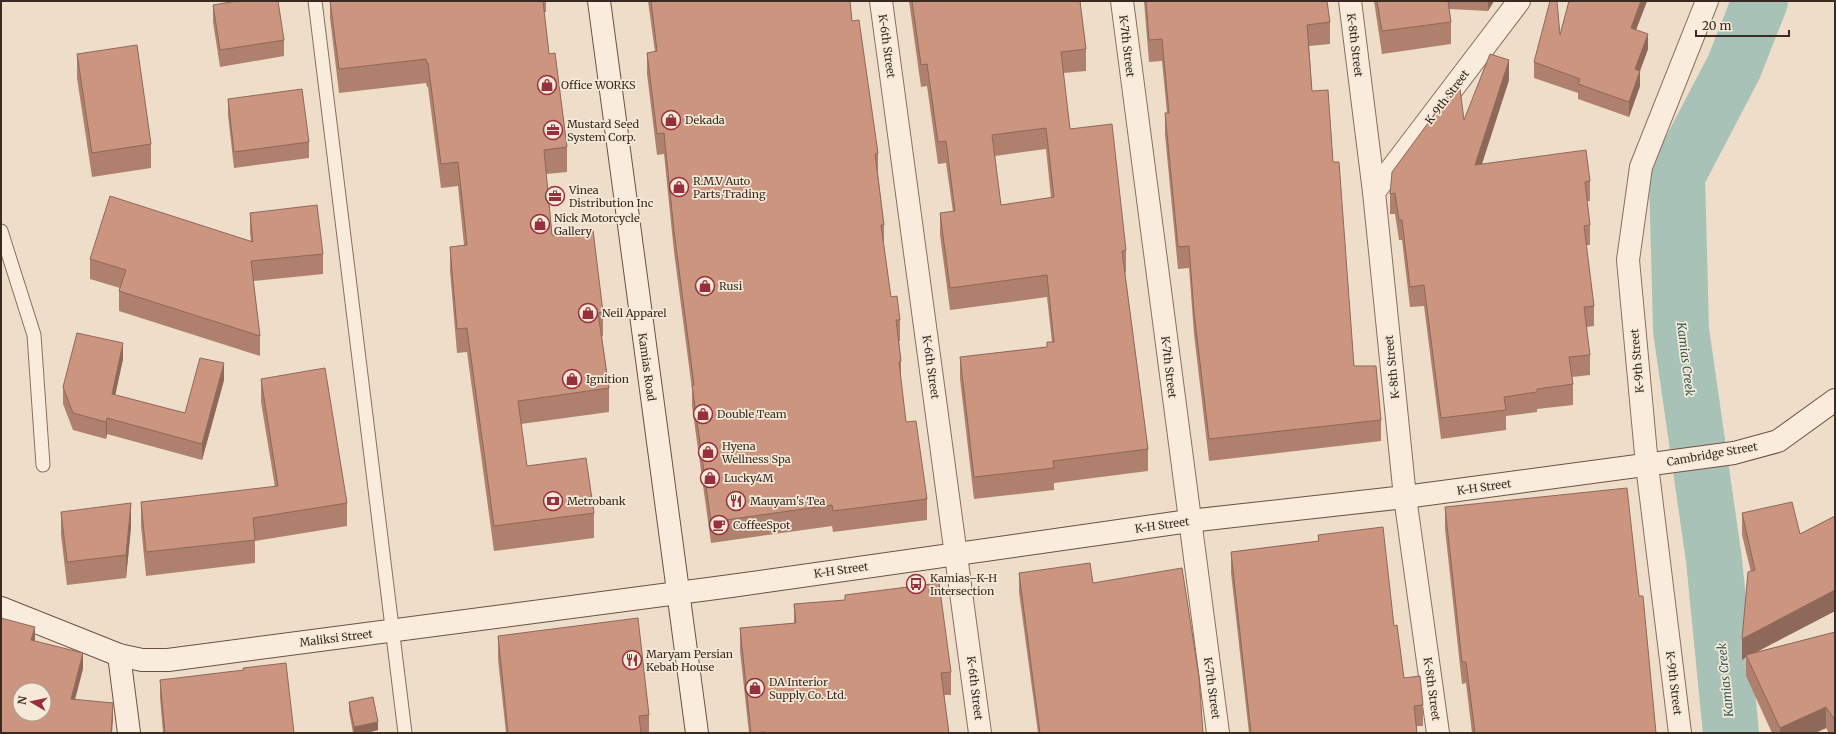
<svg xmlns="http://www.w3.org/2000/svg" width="1836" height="734" viewBox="0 0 1836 734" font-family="Merriweather,serif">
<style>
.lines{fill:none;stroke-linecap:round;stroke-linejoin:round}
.river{stroke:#a9c2b8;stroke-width:56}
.lane-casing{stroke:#8a6f5d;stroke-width:15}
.street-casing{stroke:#8a6f5d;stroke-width:24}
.secondary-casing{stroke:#6c5140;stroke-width:24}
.lane{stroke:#f9ecdc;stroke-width:13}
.street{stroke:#f9ecdc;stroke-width:22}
.secondary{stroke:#f9ecdc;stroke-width:22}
.wall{fill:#af806d;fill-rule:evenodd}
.shaded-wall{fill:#8e6859}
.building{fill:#cb957f;stroke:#8e6859;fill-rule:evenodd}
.labels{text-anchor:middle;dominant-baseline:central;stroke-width:3.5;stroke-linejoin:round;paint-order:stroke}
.street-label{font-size:11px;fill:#3b2a21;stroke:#f5e9d8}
.poi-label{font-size:11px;fill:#3b2a21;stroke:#f5e9d8;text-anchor:start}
.water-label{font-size:12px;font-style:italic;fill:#305a52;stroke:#f5e9d8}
</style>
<rect width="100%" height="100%" fill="#eedec9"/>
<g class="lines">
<!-- river -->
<path class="river" d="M1731,733L1714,560L1681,330L1677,176L1734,67L1760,1"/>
<defs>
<g id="lane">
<path d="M315,1L405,733"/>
<path d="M1,231L34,335L43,465"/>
</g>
<g id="street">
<path d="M881,1L980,733"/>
<path d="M1122,1L1218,733"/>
<path d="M1350,1L1374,192L1405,497L1438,733"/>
<path d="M1374,192L1519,1"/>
<path d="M1680,733L1647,465L1628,260L1641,167L1707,1"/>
</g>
<g id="secondary">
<path d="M599,1L697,733"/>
<path d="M1,608L119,655L142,660H168L731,586L1189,521L1405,497L1734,453L1778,441L1835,400"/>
<path d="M119,655L129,733"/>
</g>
</defs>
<!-- lane casing -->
<use href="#lane" class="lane-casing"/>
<!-- street casing -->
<use href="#street" class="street-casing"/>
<!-- secondary casing -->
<use href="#secondary" class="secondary-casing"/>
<!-- lane -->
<use href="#lane" class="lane"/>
<!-- street -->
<use href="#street" class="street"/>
<!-- secondary -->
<use href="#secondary" class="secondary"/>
</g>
<!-- wall -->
<g class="wall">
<path d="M330,1H546V12H544L549,54L567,147V172L546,174L552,235L603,312V336L602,337L609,388V412L521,424L527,466L594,513V538L494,551L467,352L457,353L450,271V247L464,245L458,186L441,188L428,87H427L426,83L339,93L330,18Z"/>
<path d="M648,1H850L852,21L878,153V174L884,225V246L891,297L900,320V341H899L901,361V383L906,422L927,499V520L833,532L832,526L711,543L692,406V389L674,252L664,154L657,155L647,74V53L655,52Z"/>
<path d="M909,1H1080L1086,49V71L1063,73L1070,129L1126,250V272L1125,273L1148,449V471L1054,483V490L974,499L960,379V357L1047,347V342H1052L1047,297L950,310L940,235V213L953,212L946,163L938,164L927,86L921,87ZM1046,149L1051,198L1001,205L995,156Z"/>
<path d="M1144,1H1327L1330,22V44L1309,46L1312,91L1333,162L1354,366L1381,420V441L1209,461L1194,334L1189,268L1178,269L1165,135V113H1167L1162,61L1149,62Z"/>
<path d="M1374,1H1494L1488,11L1449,9L1451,22V44L1382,54Z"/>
<path d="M1569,1H1647L1636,30L1648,49L1640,71V86L1629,117L1578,99V93L1534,78V62L1560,35Z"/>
<path d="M213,5L284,40V56L220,67L213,22Z"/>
<path d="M77,54L151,144V168L92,177L77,78Z"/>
<path d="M1509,80L1482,164L1590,181V201H1587L1590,225V245H1586L1594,306V326L1586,327L1590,355V375L1572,377L1573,384V405L1537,409V412L1506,416V430L1441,439L1424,306L1410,307L1402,240H1399L1395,214H1390V194L1464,120Z"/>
<path d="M228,99L309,142V158L234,168L228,115Z"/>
<path d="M250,213L323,254V274L253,281L260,336V356L119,311V291L120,288L90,279V259L251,241L250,233Z"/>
<path d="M123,359L115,395L185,413L224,380L202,460L107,434L106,439L73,430L63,404V387Z"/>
<path d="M261,379L347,503V526L255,541V563L146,576L141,526V502L275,487L261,402Z"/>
<path d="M1445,507L1639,596L1656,733H1472L1466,683L1462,684L1445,529Z"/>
<path d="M61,512L131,527L126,578L67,585L61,535Z"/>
<path d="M1742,513L1800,534L1835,516V611L1756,652L1835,632V733H1829L1826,728L1815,733H1772L1746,676V657L1742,660L1751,572L1742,535Z"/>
<path d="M1318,535L1394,626L1404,678L1423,705V726H1417V733H1249L1231,573V552L1318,541Z"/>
<path d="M1019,573L1093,583L1203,733H1038L1019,592Z"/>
<path d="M845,595L951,672V695H944L949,733H749L740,651V628L794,623V604L845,600Z"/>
<path d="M498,636L649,715V733H506L498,659Z"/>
<path d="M160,680L294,733H163L160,698Z"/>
<path d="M349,702L378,730L366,733H353L349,711Z"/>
</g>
<!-- shaded-wall -->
<g class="shaded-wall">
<path d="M1488,1H1494L1488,11Z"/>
<path d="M1641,1H1647L1631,43V28Z"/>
<path d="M1648,34V49L1635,84V69Z"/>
<path d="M1509,60V80L1475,185V165Z"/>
<path d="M1640,71V86L1629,117V102Z"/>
<path d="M123,343V359L112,410V394Z"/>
<path d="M224,363V380L202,460V444Z"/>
<path d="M107,418V434L106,439V422Z"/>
<path d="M131,503V527L126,578V555Z"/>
<path d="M1835,590V611L1747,657L1746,655V657L1742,660V639Z"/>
<path d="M35,627V643L31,640Z"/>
<path d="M83,653V669L71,715V699Z"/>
<path d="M113,703V719L112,733H111Z"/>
<path d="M1826,707V728L1815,733H1780V728Z"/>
<path d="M378,722V730L366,733H354V727Z"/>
</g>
<!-- building -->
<g class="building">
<path d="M237,1H278L284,40L220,50L213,5Z"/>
<path d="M330,1H543L549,54L555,53L567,147L544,150L552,235L593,230L603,312L598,313L609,388L518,401L527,466L586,458L594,513L494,526L467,328L457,329L450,247L467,245L458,162L441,164L428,63H427L426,59L339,69Z"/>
<path d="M651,1H850L852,21L859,20L878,153L875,154L884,225H881L891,297L897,296L900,320H896L901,361L899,362L906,422L916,421L927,499L833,511L832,505L711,522L692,385H694L674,231L664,133L657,134L647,53L657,51Z"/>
<path d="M912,1H1080L1086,49L1061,52L1070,129L1112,124L1126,250L1122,251L1148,449L1053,461L1054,468L974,477L960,357L1047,347V342H1054L1047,275L950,288L940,213L955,211L946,141L938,142L927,64L921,65ZM1046,128L1054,197L1001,205L992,135Z"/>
<path d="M1146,1H1327L1330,22L1307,25L1312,91L1328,90L1333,162H1339L1354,366H1376L1381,420L1209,439L1194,312L1189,246L1178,247L1165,113H1169L1162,39L1149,40Z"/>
<path d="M1377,1H1448L1451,22L1382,31Z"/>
<path d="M1550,1H1557L1560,35L1569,1H1641L1631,28L1648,34L1635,69L1640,71L1629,102L1578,84L1580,79L1534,62Z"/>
<path d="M137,45L151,144L92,153L77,54Z"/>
<path d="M1490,54L1509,60L1475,165L1586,150L1590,181L1585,182L1590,225L1584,226L1594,306L1584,307L1590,355L1569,357L1573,384L1537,389V392L1504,397L1506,410L1441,418L1424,285L1410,287L1402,220H1399L1395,193L1390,194L1392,172L1459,81L1464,120Z"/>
<path d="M302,89L309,142L234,152L228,99Z"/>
<path d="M110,196L253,242L250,213L317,205L323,254L251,261L260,336L119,291L126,270L90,259Z"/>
<path d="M77,333L123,343L112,394L185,413L200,358L224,363L202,444L107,418L106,422L73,413L63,387Z"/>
<path d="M325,368L347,503L253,518L255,540L146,552L141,502L278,486L261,379Z"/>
<path d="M1627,488L1639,596H1643L1656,733H1475L1466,662H1462L1445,507Z"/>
<path d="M1792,502L1800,534L1835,516V590L1742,639L1748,572L1755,570L1742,513Z"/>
<path d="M131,503L126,555L67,562L61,512Z"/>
<path d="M1383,527L1394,626L1397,625L1404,678L1420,676L1423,705L1414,706L1417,733H1251L1231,552L1319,541L1318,535Z"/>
<path d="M1090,563L1093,583L1182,568L1199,677L1203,733H1040L1019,573Z"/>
<path d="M939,583L951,672L941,673L949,733H765V732L751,733L740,628L796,623L794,604L845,600V595Z"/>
<path d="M1,618L35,627L31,640L83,653L71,699L113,703L111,733H1ZM20,690H44V714H20Z"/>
<path d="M638,618L649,715L639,716L641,733H508L498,636Z"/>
<path d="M1835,632V720L1826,707L1780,728L1746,655Z"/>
<path d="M286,663L294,733H165L160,680L244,670L243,668Z"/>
<path d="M373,697L378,722L354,727L349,702Z"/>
</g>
<!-- icons -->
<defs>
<symbol id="shop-ring" viewBox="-11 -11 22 22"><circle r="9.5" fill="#f5e9d8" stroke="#982f3d" stroke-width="1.5"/><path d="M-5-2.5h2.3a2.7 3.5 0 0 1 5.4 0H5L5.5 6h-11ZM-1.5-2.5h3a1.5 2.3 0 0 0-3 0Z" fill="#982f3d"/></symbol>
<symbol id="office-ring" viewBox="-11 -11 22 22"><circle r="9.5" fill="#f5e9d8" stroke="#982f3d" stroke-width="1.5"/><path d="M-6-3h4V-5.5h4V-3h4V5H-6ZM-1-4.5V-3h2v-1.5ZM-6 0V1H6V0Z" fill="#982f3d"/></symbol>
<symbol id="bank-ring" viewBox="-11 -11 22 22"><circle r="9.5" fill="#f5e9d8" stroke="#982f3d" stroke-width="1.5"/><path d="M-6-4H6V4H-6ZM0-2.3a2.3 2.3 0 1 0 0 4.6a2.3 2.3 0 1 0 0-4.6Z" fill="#982f3d"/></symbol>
<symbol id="restaurant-ring" viewBox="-11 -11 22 22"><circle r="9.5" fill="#f5e9d8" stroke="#982f3d" stroke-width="1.5"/><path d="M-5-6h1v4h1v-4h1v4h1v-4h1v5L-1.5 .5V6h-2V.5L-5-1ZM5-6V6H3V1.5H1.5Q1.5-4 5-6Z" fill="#982f3d"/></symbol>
<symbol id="cafe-ring" viewBox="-11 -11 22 22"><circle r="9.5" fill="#f5e9d8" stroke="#982f3d" stroke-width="1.5"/><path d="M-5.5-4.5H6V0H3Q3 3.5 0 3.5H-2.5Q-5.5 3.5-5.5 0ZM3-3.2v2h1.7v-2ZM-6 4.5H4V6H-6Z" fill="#982f3d"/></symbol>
<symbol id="bus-ring" viewBox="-11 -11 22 22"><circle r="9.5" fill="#f5e9d8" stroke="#982f3d" stroke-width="1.5"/><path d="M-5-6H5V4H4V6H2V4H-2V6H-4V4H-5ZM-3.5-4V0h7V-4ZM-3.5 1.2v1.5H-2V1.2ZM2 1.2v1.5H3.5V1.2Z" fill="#982f3d"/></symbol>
</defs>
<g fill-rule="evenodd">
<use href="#shop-ring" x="536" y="74" width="22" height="22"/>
<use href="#shop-ring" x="660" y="109" width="22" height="22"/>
<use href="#office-ring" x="542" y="119" width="22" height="22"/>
<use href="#shop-ring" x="668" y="176" width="22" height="22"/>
<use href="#office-ring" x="544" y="185" width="22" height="22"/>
<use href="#shop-ring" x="529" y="213" width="22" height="22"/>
<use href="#shop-ring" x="694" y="275" width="22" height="22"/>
<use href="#shop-ring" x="577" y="302" width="22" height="22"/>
<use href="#shop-ring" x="561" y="368" width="22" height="22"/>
<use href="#shop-ring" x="692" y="403" width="22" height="22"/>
<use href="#shop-ring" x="697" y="441" width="22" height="22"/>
<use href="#shop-ring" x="699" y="467" width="22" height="22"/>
<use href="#bank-ring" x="542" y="490" width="22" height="22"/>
<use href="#restaurant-ring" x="725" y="490" width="22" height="22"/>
<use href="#cafe-ring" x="708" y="514" width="22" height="22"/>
<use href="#bus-ring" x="905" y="573" width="22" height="22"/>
<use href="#restaurant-ring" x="621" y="649" width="22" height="22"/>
<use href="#shop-ring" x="744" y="677" width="22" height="22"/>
</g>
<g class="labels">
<!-- street labels -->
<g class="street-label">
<text transform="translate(1355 45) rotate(83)">K-8th Street</text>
<text transform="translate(887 46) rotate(82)">K-6th Street</text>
<text transform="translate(1127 46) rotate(83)">K-7th Street</text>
<text transform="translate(1447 97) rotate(-53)">K-9th Street</text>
<text transform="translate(1637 361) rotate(-95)">K-9th Street</text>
<text transform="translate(647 367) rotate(82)">Kamias Road</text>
<text transform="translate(931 367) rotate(82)">K-6th Street</text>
<text transform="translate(1169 367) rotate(83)">K-7th Street</text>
<text transform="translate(1392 367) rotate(-96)">K-8th Street</text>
<text transform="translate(1712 454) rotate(-10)">Cambridge Street</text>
<text transform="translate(1484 487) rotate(-8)">K-H Street</text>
<text transform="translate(1162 525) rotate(-8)">K-H Street</text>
<text transform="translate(841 570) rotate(-8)">K-H Street</text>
<text transform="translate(336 638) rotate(-7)">Maliksi Street</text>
<text transform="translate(1674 683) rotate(83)">K-9th Street</text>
<text transform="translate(975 688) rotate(83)">K-6th Street</text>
<text transform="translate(1212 688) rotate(82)">K-7th Street</text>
<text transform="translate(1432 689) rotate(82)">K-8th Street</text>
</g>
<!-- poi labels -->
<g class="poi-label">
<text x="561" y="85">Office WORKS</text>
<text x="685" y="120">Dekada</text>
<text x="567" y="124">Mustard Seed<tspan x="567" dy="13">System Corp.</tspan></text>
<text x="693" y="181">R.M.V Auto<tspan x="693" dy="13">Parts Trading</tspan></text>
<text x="569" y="190">Vinea<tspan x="569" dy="13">Distribution Inc</tspan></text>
<text x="554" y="218">Nick Motorcycle<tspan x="554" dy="13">Gallery</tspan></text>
<text x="719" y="286">Rusi</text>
<text x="602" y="313">Neil Apparel</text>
<text x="586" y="379">Ignition</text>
<text x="717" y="414">Double Team</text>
<text x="722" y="446">Hyena<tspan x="722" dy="13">Wellness Spa</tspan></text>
<text x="724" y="478">Lucky4M</text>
<text x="567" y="501">Metrobank</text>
<text x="750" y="501">Mauyam's Tea</text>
<text x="733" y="525">CoffeeSpot</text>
<text x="930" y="578">Kamias–K-H<tspan x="930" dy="13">Intersection</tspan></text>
<text x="646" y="654">Maryam Persian<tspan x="646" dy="13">Kebab House</tspan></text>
<text x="769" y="682">DA Interior<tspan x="769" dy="13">Supply Co. Ltd.</tspan></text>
</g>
<!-- water labels -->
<g class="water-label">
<text transform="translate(1686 359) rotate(83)">Kamias Creek</text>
<text transform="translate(1725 680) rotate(-96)">Kamias Creek</text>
</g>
</g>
<!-- border -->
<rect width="1836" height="734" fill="none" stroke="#3b2a21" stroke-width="4"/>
<!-- north arrow -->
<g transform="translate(32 702) rotate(279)"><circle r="19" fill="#f5e9d8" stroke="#ab9d8f"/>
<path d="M0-3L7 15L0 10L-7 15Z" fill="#982f3d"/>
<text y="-6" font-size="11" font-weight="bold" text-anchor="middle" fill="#3b2a21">N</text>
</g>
<!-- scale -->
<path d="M1696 30v6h93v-6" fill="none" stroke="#3b2a21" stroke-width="2"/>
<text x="1702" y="30" font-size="12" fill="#3b2a21" stroke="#f5e9d8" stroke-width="3" paint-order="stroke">20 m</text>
</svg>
